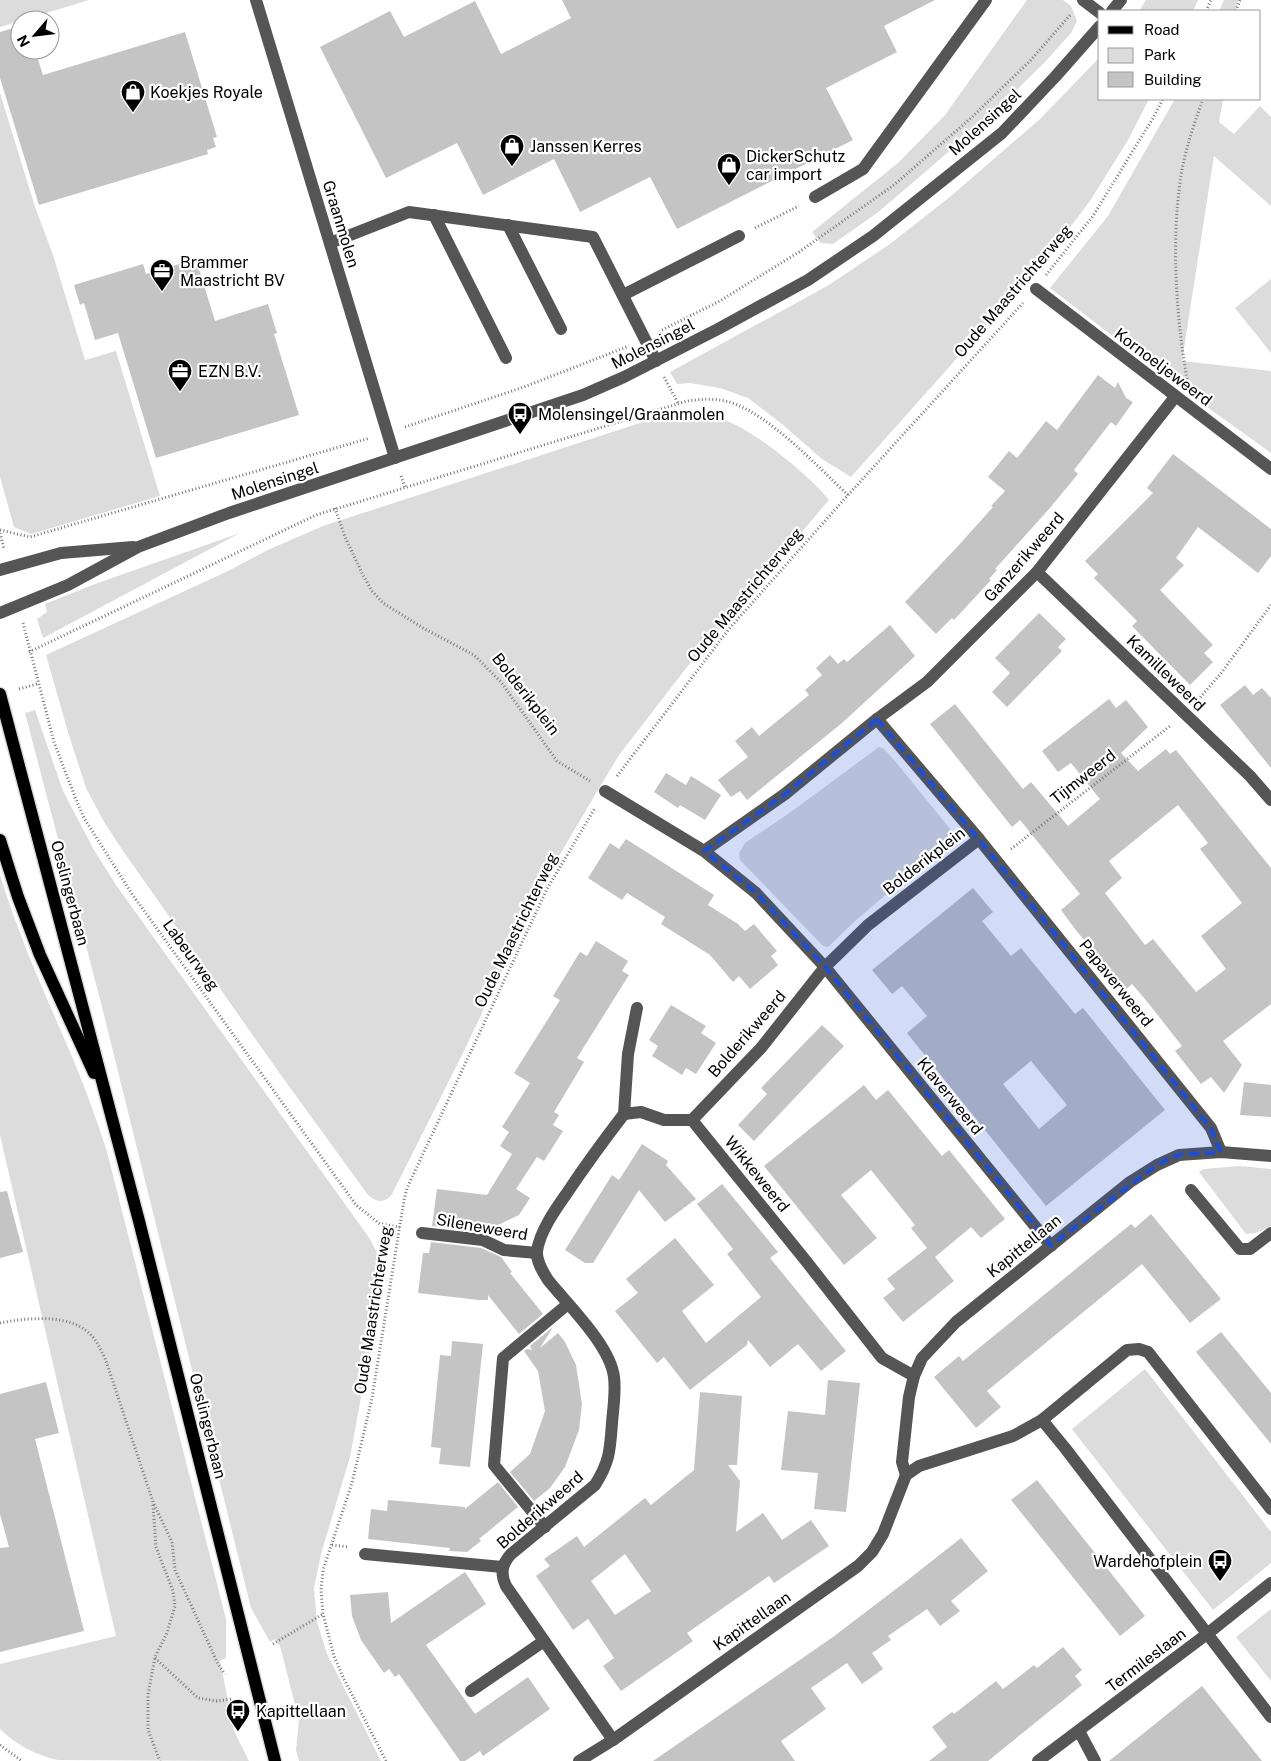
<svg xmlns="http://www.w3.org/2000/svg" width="1271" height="1761" viewBox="0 0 1271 1761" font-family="'Public Sans',sans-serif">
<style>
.green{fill:#dcdcdc}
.building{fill:#c4c4c4;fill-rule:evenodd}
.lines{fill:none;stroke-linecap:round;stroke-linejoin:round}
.major-casing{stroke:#dbdbdb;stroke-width:15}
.path{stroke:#777;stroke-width:3;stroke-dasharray:1 2.5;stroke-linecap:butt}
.minor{stroke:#555;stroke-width:12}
.major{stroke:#000;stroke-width:12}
.marked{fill:#1d4ed8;fill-opacity:0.2;stroke:#1d4ed8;stroke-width:4;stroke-dasharray:10 6;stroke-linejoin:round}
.labels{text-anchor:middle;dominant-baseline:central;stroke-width:4.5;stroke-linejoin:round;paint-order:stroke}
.poi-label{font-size:16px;fill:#000;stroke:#fff;text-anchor:start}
.street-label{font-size:16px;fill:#000;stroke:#fff}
</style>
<rect width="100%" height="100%" fill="#fff"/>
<!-- green -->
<g class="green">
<path d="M0,0H89L0,27Z"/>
<path d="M1027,0H1063L1071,6L1077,21L1071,33L1044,63L991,115L910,185L877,213L833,244L821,243L812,232L898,163L945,115Z"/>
<path d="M1146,0H1198L1193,11H1139Z"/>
<path d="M1224,0H1238L1236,11H1219Z"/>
<path d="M1100,57V99H1149L1128,140L1090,201L1050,254L851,477L822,459L782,424L748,398L720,388L690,383L677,384L670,372L829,285L890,244L951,196L1040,119Z"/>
<path d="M0,93L35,207L53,255L85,360L116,351L160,496L31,534L14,527L0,477Z"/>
<path d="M1175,99H1223L1219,122L1234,134L1260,106L1271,117V206L1214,156L1182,361L1271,371V453L1178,386L1050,288L1108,216Z"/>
<path d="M1271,279V353L1235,308Z"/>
<path d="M684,411C702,414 720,417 736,425C765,440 809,475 829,500L687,667L619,755L595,795L546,878L463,1053L392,1194C385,1204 376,1202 368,1195L278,1071L121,848L103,820L86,788L68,732L46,655L226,572L270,549L323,526L643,422Z"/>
<path d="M240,533L43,638L37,619L47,612L45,604L95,584Z"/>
<path d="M35,710L63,791L94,850L116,885L370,1239L376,1251L381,1267L375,1321L350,1457L321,1554L314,1588L317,1622L327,1654L381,1761H299L296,1750L299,1720L280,1646L275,1639L270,1642L251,1608L101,1003L25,713Z"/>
<path d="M879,747L884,749L895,761L959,840L903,880L854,922L828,947L823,946L740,860L739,853L745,843L788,814Z"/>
<path d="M0,875C19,938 47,998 73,1059C86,1090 97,1121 107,1152L226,1619V1658L220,1661L234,1731L249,1761L58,1760C35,1755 17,1745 0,1729V1664L116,1636L0,1135Z"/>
<path d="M1239,1166L1271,1169V1226L1256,1233L1246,1234L1199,1172L1204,1169Z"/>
<path d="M1145,1369L1271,1532V1563L1213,1610L1072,1429Z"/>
<path d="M1271,1609V1681L1236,1637Z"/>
</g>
<!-- building -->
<g class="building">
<path d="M562,0H935L884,26L897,52L826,88L853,140L677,229L650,177L580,212L554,159L483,195L457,143L386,178L320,47L390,11L404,37L475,1L501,54L571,18Z"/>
<path d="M20,26V50H35L43,75L185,32L217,137L213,138L216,147L207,150L208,154L39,205L0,78V32Z"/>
<path d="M196,259L215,321L268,304L277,333L274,334L299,415L156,458L118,333L95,340L84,303L80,305L74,285L143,264L146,274Z"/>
<path d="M1098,375L1115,388L1118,382L1126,398L1133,402L1116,426L1111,422L1074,470L1078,474L1049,509L995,569L997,570L989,579L991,580L954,620L952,618L936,634L905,602L958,546L993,507L991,506L1005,491L988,477L1009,451L1017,458L1046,421L1057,430Z"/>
<path d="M1173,454L1271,529V556L1258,573L1198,527L1176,558L1184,565L1160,590L1213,645L1204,653L1213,662L1190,685L1132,626L1137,621L1094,578L1098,574L1085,561L1153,493L1147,488Z"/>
<path d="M1039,613L1066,639L1058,647L1062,651L1007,707L992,692L1010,673L995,658Z"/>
<path d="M890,625L915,656L914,657L842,723L747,800L740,791L731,797L718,780L748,757L735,741L752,727L759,736L809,695L805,690L822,675L816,668L830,655L838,664L844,659L847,662Z"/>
<path d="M1245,685L1253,695L1262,688L1271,698V768L1220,705Z"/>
<path d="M1109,699L1116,708L1126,700L1148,727L1121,753L1138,771L1166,749L1170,754L1176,750L1271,868V1004L1223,1041L1242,1065L1224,1093L1211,1077L1201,1084L1175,1051L1182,1046L1145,999L1132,984L1125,990L1075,929L1061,910L1080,894L1020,820L1012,827L930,724L955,704L1023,789L1031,782L1068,826L1100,799L1071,763L1058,772L1042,751ZM1178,805L1208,843L1200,849L1242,903L1201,936L1226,969L1196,992L1153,939L1145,945L1105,893L1122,878L1109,861Z"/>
<path d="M666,773L686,785L691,776L721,795L705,820L680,805L678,808L654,792Z"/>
<path d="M626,839L714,895L708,905L738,924L745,931L754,924L777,951L771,956L778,965L750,989L739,976L733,982L710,955L661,924L665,917L627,893L622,900L588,878L610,843L619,849Z"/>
<path d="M973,888L993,912L982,921L1011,956L1021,948L1075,1014L1083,1008L1165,1110L1046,1206L907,1033L927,1016L902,986L892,994L872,970ZM1031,1061L1067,1105L1039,1129L1003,1084Z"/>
<path d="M596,941L628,961L622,971L629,975L577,1058L584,1062L554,1112L559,1115L553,1125L563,1131L544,1161L537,1157L516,1189L530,1198L519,1215L484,1232L432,1226L437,1189L487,1195L512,1154L500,1146L509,1132L502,1127L530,1083L514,1073L560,1000L553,996L580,952L587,956Z"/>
<path d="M671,1005L706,1026L701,1033L716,1043L696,1074L686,1068L682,1075L652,1056L658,1046L649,1040Z"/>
<path d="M822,1025L844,1046L754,1141L738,1125L767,1094L761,1088Z"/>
<path d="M1244,1082L1271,1085V1117L1240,1115Z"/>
<path d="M864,1085L876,1100L888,1090L942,1156L949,1150L1005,1219L981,1238L971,1227L935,1257L954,1281L903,1322L883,1298L895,1289L887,1279L927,1248L911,1228L915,1225L871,1170L841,1195L877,1238L844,1265L764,1166Z"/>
<path d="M642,1144L668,1161L666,1165L696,1199L665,1222L639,1190L593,1263H585L565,1250L612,1175L619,1180Z"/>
<path d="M722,1184L778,1252L770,1258L846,1351L821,1371L798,1344L770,1367L748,1340L747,1345L690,1390L664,1357L657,1363L615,1311L638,1293L626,1279L675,1238L714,1285L682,1311L706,1343L761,1297L727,1254L733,1249L697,1204Z"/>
<path d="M7,1191L23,1252L0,1258V1192Z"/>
<path d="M1151,1214L1221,1299L1190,1323L1142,1264L987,1391L1001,1407L976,1428L934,1377L959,1356L963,1361L1131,1224L1135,1228Z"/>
<path d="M431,1242L481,1248L501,1257L512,1272L510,1273L543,1314L519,1334L488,1295V1300H479L418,1293L423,1253H429Z"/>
<path d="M553,1327L540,1348L558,1333L565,1342L576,1365L582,1404L579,1430L565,1467L550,1488L534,1501L510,1472L530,1454L545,1411L538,1371L524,1351L527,1349L532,1350L530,1346Z"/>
<path d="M1221,1332L1271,1393V1444L1196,1352Z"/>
<path d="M452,1341L483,1344L470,1467L439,1464L441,1448L431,1447L440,1355L451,1356Z"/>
<path d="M828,1380L860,1383L846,1512L814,1509L818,1473L781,1470L788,1411L825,1415Z"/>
<path d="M46,1382L59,1433L35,1439L84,1631L0,1652V1548L9,1547L0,1514V1394Z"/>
<path d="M700,1392L742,1396L737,1465H728L740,1481L736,1532L763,1513L782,1540L811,1520L829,1546L774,1583L769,1576L687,1633L693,1641L621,1691L603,1666L614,1658L588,1619L573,1630L536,1576L550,1566L544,1559L577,1536L584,1547L645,1498L651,1505L694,1470ZM625,1554L651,1591L615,1615L591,1581Z"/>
<path d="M1037,1480L1145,1616L1120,1636L1011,1500Z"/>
<path d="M498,1482L518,1507L479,1539L481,1541L467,1552L449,1551L450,1548L368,1539L371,1509L387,1511L388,1500L465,1507V1509Z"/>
<path d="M961,1538L988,1571L951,1601L960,1611L940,1626L927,1609L888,1636L891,1640L872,1653L883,1669L862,1684L847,1663L811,1688L826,1709L781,1741L795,1761H653L833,1637L909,1579Z"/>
<path d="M465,1572L486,1604L426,1645L475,1714L528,1677L550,1709L483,1756L480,1751L465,1761H460L399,1674L395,1677L389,1669L384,1673L361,1640L352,1616L350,1595L388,1592L391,1623Z"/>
<path d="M1063,1647L1082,1670L1075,1676L1082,1685L988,1761H929L947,1747L932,1727L952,1712L954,1714L996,1681L1003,1689L1034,1665L1037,1668Z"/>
<path d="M1202,1686L1262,1761H1109L1165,1716Z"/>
</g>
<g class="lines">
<defs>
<g id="major">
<path d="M0,694L139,1221L275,1761"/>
<path d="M0,840L18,897L40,955L94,1073"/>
</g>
</defs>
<!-- major casing -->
<use href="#major" class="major-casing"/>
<!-- path -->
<g class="path">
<path d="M1206,11L1211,0"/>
<path d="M1236,11L1240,0"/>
<path d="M755,228L799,206"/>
<path d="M1046,275L1093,216L1153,118L1163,99"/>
<path d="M662,330L718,302L799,252L894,185L971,118L1030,61L1071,14"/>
<path d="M664,377L678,403"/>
<path d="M1187,379C1176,316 1171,241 1181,176C1185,150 1194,124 1203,99"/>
<path d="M405,427L524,387L629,346"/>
<path d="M401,476L405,487"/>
<path d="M335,508L345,537L363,575L372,591L383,603L423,628L474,655L501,682L557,761L590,781"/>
<path d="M0,530L30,537L370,438"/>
<path d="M0,533L4,549"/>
<path d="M23,623L54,742L75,797L84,818L132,894L356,1205L380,1224L400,1227"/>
<path d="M29,652L316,515L687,401C701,399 715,398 729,402C768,413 818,467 848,495"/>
<path d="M19,689L37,684"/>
<path d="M1198,700L1222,672L1271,605"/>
<path d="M617,776L729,629L848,495L1023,303"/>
<path d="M1011,849L1170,726"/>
<path d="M0,1323C26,1318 69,1313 90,1334C98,1342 102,1352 106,1361L153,1502L172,1542L175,1570L218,1664L225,1674"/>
<path d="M153,1505L156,1547L173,1591L175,1606L167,1633L155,1657L148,1695V1730L160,1761"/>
<path d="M332,1545L349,1547"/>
<path d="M273,1644L323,1614"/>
<path d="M155,1658L198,1698L217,1701L231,1699"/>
<path d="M0,1745L22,1761"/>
<path d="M386,1761L343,1677L334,1656L323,1614L321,1590L323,1570L352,1483L372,1398L404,1200L407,1188L547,889L595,808"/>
</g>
<!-- minor -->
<g class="minor">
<path d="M256,0L395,458"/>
<path d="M1083,0L1100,13"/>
<path d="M1112,11L1121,0"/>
<path d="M815,197L863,169L986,0"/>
<path d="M434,215L506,358"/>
<path d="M508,225L561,329"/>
<path d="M330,243L409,212L593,237L656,361"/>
<path d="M1036,289L1271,469"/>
<path d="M623,295L739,236"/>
<path d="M0,570L61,553L133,547"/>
<path d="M1037,572L1250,776L1271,800"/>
<path d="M0,613L68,585L138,547L229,513L583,395L624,377L718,329L808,280L873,236L1002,133L1055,77L1100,26"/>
<path d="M877,719L927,682L1037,572L1175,397"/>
<path d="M605,791L704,851L756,893L825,967L868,925L979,839L877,719L785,794L704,851"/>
<path d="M979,839L1211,1128L1221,1152"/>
<path d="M637,1008L628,1054L624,1114L641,1112L664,1120H692L806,1261L882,1358L914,1376"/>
<path d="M692,1120L761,1048L825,967L1051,1246"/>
<path d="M1191,1190L1240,1249H1250L1271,1233"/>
<path d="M422,1233L483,1240L504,1250L537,1253"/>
<path d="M1042,1420L1065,1448L1271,1717"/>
<path d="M906,1475L902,1462L909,1397L914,1376L922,1358L956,1322L1130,1182L1157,1165L1179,1155L1221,1152L1271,1156"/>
<path d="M545,1527L494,1465L503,1358L568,1304"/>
<path d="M365,1554L502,1567"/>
<path d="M471,1691L544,1641"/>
<path d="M1079,1731L1095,1761"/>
<path d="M613,1740L506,1586C500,1573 502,1564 511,1554L595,1485C610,1461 610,1450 612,1423C613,1409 616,1392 614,1377C610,1345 568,1305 548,1280C543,1272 536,1261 537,1251C540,1231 555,1210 567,1193C585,1166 604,1140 624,1114"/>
<path d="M579,1761L613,1740L858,1566L872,1552L883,1534L906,1475L919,1466L1013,1436L1042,1420L1127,1350L1139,1349L1148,1352L1271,1509"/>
<path d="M1038,1761L1207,1634L1271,1583"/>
</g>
<!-- major -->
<use href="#major" class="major"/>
</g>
<!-- marked area -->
<path class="marked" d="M877,719L979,839L1211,1128L1221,1152L1179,1155L1157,1165L1051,1246L825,967L756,893L704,851L785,794Z"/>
<!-- icons -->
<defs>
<symbol id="shop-pin" viewBox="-11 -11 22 30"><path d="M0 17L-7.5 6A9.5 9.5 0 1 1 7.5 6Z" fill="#000" stroke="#fff"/><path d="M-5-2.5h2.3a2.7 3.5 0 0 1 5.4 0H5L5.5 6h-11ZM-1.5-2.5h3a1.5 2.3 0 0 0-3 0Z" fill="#fff"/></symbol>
<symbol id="office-pin" viewBox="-11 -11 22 30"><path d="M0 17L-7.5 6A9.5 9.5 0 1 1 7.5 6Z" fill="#000" stroke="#fff"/><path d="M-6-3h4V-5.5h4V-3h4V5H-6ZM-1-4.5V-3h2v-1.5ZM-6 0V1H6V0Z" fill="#fff"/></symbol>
<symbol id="bus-pin" viewBox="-11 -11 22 30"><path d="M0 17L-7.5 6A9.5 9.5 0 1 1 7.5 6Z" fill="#000" stroke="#fff"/><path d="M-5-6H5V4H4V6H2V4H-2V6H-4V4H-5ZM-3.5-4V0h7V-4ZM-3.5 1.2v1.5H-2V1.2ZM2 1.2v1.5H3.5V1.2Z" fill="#fff"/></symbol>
</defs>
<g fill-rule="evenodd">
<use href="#shop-pin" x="119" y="78" width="28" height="38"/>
<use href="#shop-pin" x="498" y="132" width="28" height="38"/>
<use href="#shop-pin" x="715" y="151" width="28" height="38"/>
<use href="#office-pin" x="148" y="257" width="28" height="38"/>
<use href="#office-pin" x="166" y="357" width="28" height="38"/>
<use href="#bus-pin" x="506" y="400" width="28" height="38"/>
<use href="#bus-pin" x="1206" y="1547" width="28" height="38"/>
<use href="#bus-pin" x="224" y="1697" width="28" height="38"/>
</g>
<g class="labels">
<!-- poi labels -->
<g class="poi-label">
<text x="150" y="92">Koekjes Royale</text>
<text x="530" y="146">Janssen Kerres</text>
<text x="746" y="156">DickerSchutz<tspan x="746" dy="18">car import</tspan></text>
<text x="180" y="262">Brammer<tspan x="180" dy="18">Maastricht BV</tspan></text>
<text x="198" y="371">EZN B.V.</text>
<text x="538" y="414">Molensingel/Graanmolen</text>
<text x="1202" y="1561" text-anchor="end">Wardehofplein</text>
<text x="256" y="1711">Kapittellaan</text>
</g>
<!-- street labels -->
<g class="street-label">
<text transform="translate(985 122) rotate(-42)">Molensingel</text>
<text transform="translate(341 224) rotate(73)">Graanmolen</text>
<text transform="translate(1013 291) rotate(-49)">Oude Maastrichterweg</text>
<text transform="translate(653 344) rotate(-27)">Molensingel</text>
<text transform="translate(1163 367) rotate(37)">Kornoeljeweerd</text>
<text transform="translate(275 481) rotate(-18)">Molensingel</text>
<text transform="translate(1024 557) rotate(-49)">Ganzerikweerd</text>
<text transform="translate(745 595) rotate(-50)">Oude Maastrichterweg</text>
<text transform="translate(1166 673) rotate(44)">Kamilleweerd</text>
<text transform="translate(526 694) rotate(52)">Bolderikplein</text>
<text transform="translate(1083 777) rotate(-38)">Tijmweerd</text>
<text transform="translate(924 861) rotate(-38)">Bolderikplein</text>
<text transform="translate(70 893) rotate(75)">Oeslingerbaan</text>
<text transform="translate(516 930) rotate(-64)">Oude Maastrichterweg</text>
<text transform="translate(191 955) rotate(54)">Labeurweg</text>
<text transform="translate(1116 983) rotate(51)">Papaverweerd</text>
<text transform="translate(747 1034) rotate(-49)">Bolderikweerd</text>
<text transform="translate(950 1096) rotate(51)">Klaverweerd</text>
<text transform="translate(757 1174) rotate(51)">Wikkeweerd</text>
<text transform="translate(482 1227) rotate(10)">Sileneweerd</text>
<text transform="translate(1024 1246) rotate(-39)">Kapittellaan</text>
<text transform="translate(373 1310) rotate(-81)">Oude Maastrichterweg</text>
<text transform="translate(208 1426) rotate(76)">Oeslingerbaan</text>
<text transform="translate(540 1510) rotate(-41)">Bolderikweerd</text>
<text transform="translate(752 1621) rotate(-35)">Kapittellaan</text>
<text transform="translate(1146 1660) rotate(-37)">Termileslaan</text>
</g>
</g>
<!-- legend -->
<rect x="1098" y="10" width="162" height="90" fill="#ffffff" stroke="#999999"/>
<rect x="1108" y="26" width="25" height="8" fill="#000000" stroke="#999999"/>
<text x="1144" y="35" font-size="15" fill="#000000">Road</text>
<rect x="1108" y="48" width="25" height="15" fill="#dcdcdc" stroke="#999999"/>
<text x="1144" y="60" font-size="15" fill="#000000">Park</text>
<rect x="1108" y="72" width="25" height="15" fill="#c4c4c4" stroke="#999999"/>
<text x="1144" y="85" font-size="15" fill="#000000">Building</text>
<!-- north arrow -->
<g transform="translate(35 35) rotate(242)"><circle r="24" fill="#ffffff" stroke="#999999"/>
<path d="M0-4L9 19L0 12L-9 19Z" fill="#000000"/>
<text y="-8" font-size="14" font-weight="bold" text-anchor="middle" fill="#000000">N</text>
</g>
</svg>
